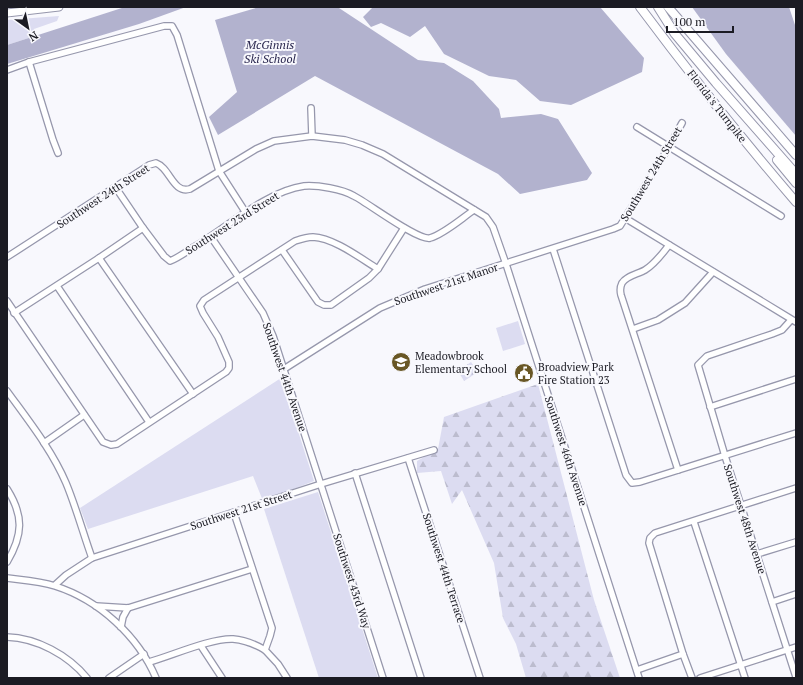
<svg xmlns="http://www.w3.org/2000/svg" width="803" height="685" viewBox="0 0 803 685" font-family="'PT Serif',serif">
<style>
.grass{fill:#dcdcf1}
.forest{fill:url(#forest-firs)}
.park{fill:url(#park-crowns)}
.water{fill:#b2b2ce}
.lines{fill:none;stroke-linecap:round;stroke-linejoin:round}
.minor-casing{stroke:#9697ac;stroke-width:8}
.major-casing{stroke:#9697ac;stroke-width:9}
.highway-casing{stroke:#9697ac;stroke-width:10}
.minor{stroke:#fff;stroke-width:5.5}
.major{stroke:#fff;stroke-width:7}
.highway{stroke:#fff;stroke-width:8}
.labels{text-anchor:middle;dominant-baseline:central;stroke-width:4;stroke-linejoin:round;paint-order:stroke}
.street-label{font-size:11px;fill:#1b1b23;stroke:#f8f8fd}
.poi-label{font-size:11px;fill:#1b1b23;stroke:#f8f8fd;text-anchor:start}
.water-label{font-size:12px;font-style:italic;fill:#29264e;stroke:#f8f8fd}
</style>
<defs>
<pattern id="forest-firs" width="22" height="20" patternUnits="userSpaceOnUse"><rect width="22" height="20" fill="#dcdcf1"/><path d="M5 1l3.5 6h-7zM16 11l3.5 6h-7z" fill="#bcbcce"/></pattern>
<pattern id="park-crowns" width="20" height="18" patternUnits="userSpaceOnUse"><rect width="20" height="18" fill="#dcdcf1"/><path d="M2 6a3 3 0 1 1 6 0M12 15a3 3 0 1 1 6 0" fill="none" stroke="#bcbcce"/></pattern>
</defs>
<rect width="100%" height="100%" fill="#f8f8fd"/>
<!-- grass -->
<g class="grass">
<path d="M59,16L57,21L34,29L35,36L7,45V20Z"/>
<path d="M518,321L525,344L503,351L496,328Z"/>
<path d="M281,378L314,481L263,501L253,476L88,529L80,508Z"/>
<path d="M318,492L378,678H319L264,509Z"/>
</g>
<!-- forest -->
<path class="forest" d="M538,384L594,600L620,678H526L516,644L503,618L494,563L462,490L452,504L441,471L417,473V461L438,449L444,417Z"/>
<!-- park -->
<path class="park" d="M471,362L478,372L464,381L458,371Z"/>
<!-- water -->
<g class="water">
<path d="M125,7H186L139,24L7,64V45Z"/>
<path d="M259,7H336L339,8L418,60L444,63L473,81L499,109L501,118L541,114L558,119L592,173L587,180L520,194L498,174L315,76L218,135L209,117L237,92L215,20Z"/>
<path d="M373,7H600L644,58L642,72L571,105L540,101L516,80L489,76L444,54L425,26L410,37L381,23L371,27L363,17Z"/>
<path d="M692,7H789L796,28V136L726,54Z"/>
</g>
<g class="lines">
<defs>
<g id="minor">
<path d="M29,62L53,140L58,153"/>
<path d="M7,70L29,62L164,26H172L177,35L219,171L246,213"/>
<path d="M311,108L312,136"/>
<path d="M637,127L781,216"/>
<path d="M116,188L143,228L164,256L170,261C178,258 186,252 194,247C226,228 267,191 304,186C318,185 342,189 354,196C368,203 418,241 430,238C444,234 462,218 474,210"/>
<path d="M625,218L796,322"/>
<path d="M211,237L263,313L273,336L383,678"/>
<path d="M669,245C662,254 655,264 645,270C638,274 626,276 622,283C620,287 620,291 621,295L678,470"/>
<path d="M553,249L626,475L632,483L640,482L796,433"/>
<path d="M282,250L318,302L324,305H331L369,278L378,269L404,228"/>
<path d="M7,257L149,165L156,163C170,168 173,194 190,189L256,149L274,141L312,136L345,140L362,145L383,154L486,217L493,227L506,264L639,678"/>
<path d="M99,258L193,394"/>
<path d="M57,286L149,422"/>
<path d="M7,301L103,442L111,445L117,444L226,372L229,368V362L218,337L203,313L200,306L204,300L295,241C301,239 307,237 313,237C334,238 360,258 378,269"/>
<path d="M14,313L99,258L143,228"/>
<path d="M791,320L782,330L772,334L707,356L698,365L725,456L796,677"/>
<path d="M633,329L658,320L685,303L713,272"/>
<path d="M284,369L380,308L425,289L613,229L620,226L669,147L682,123"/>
<path d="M7,391C28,420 52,450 66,483C76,507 83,533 92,558"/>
<path d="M710,407L796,379"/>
<path d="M44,443L84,415"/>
<path d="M408,458L480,678"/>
<path d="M355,473L421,678"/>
<path d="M7,489C24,516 23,535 7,562"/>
<path d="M234,513L272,628L270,636L265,650L278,664L287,678"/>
<path d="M694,522L745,678"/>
<path d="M757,554L796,542"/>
<path d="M7,578C23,580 40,581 55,586C99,600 138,636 156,678"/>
<path d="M55,585L66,575L92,558L321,484L434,450"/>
<path d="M772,602L796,594"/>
<path d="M96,606L128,608L252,569"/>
<path d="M121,627L123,617L128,608"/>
<path d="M7,637C37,638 68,655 87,678"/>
<path d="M201,646L222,678"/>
<path d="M149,662C171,656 211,638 233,639C244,640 255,644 265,650"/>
<path d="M637,670L683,654"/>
<path d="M109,678L144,654"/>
<path d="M692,678L683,654L649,543L650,538L655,533L796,488"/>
<path d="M700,678L796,647"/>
</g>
<path id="major" d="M7,13L59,7"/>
<g id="highway">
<path d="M640,7C690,74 742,139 796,202"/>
<path d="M658,7L675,34L716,83L796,174"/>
<path d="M668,7L796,155"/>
<path d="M777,160L796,183"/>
</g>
</defs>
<!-- minor casing -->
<use href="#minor" class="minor-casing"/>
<!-- major casing -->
<use href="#major" class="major-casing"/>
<!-- highway casing -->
<use href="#highway" class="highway-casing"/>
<!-- minor -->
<use href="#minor" class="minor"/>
<!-- major -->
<use href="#major" class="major"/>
<!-- highway -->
<use href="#highway" class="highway"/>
</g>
<!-- icons -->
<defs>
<symbol id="school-disc" viewBox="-11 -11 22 22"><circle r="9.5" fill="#695725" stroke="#f8f8fd"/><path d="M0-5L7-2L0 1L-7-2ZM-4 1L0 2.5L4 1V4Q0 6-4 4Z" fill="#fff"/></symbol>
<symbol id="civic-disc" viewBox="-11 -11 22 22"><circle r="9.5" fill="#695725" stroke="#f8f8fd"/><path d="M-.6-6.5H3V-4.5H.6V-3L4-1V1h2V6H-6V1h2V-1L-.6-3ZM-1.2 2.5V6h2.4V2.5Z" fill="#fff"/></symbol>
</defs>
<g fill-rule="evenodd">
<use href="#school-disc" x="390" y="351" width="22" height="22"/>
<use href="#civic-disc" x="513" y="362" width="22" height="22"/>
</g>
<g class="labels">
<!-- street labels -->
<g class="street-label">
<text transform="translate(717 106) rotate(52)">Florida's Turnpike</text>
<text transform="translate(651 174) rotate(-59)">Southwest 24th Street</text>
<text transform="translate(103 196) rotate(-33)">Southwest 24th Street</text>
<text transform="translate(232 223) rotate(-32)">Southwest 23rd Street</text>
<text transform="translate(446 284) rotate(-19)">Southwest 21st Manor</text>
<text transform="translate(285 377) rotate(71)">Southwest 44th Avenue</text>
<text transform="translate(566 451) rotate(72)">Southwest 46th Avenue</text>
<text transform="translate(241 510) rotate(-18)">Southwest 21st Street</text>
<text transform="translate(745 519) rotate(72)">Southwest 48th Avenue</text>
<text transform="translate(444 568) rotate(72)">Southwest 44th Terrace</text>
<text transform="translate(352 581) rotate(72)">Southwest 43rd Way</text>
</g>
<!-- poi labels -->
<g class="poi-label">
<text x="415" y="356">Meadowbrook<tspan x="415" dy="13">Elementary School</tspan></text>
<text x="538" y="367">Broadview Park<tspan x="538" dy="13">Fire Station 23</tspan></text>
</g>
<!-- water labels -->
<g class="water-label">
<text x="270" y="44">McGinnis<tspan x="270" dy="14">Ski School</tspan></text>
</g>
</g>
<!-- border -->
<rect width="803" height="685" fill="none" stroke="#1b1b23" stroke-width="16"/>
<!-- north arrow -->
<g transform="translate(28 28) rotate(147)" stroke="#f8f8fd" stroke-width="3" paint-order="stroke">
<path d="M0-3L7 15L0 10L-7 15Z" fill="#1b1b23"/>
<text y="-6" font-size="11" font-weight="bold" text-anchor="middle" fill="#1b1b23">N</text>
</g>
<!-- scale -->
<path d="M667 26v6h66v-6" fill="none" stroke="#1b1b23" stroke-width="2"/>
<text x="673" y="26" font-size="12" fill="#1b1b23" stroke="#f8f8fd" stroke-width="3" paint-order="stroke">100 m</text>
</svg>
